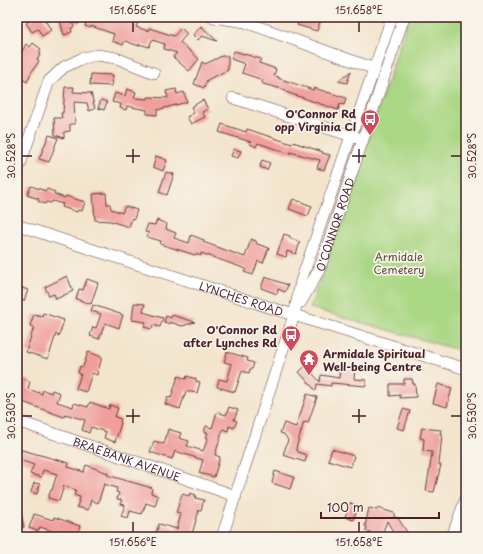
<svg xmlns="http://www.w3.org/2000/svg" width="483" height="554" viewBox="0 0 483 554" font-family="'Playpen Sans',sans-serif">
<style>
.green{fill:#aad784;stroke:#7a7b58}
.building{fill:#f09f9b}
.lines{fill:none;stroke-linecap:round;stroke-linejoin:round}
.minor-casing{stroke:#633d43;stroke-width:12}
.minor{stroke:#fff;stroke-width:11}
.ticks{fill:none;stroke:#4a1f2b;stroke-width:1.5}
.labels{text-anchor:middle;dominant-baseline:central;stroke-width:3.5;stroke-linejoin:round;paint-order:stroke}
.poi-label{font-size:11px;font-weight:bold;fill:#4a1f2b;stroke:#f7f3e8;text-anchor:end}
.street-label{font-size:11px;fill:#4a1f2b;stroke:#f7f3e8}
.park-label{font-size:11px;fill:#624d41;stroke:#f7f3e8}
.neatline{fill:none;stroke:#4a1f2b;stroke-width:1.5}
.ticks-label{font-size:10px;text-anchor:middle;fill:#4a1f2b}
</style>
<rect width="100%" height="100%" fill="#f7f3e8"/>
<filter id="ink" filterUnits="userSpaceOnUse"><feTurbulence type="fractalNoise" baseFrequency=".025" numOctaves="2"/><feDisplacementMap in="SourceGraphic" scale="8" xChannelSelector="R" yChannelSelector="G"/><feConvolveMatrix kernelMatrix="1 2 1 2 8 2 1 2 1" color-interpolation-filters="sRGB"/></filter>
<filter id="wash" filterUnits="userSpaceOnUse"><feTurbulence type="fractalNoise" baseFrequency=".012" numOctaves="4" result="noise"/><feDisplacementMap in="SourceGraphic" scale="16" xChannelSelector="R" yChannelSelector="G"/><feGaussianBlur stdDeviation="0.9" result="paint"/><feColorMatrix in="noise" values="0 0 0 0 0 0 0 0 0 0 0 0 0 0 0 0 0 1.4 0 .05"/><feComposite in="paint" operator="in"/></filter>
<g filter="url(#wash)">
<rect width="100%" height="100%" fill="#f3e4cc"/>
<!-- green -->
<path class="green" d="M409,17H466V352L310,308L349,198Z"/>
<g id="blocks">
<!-- building -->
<g class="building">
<path d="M36,17H43L51,30L42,36L38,29L32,32L26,23Z"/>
<path d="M59,17H77L79,24L72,22L74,27L71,28L72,32L64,35Z"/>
<path d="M88,17H97L115,23L117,17H140L136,27L148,31L149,28L174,36L181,28L187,34L180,42L199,59L189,71L173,57L177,53L164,49L165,44L152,40L149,47L139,44V46L125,41L123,45L112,41L114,34L91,26V28L85,26Z"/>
<path d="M300,17H316L321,19L317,31L297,25Z"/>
<path d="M201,26L217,41L202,36L198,40L193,35Z"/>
<path d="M33,43L41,49L39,52L41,53L37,60L39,61L31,73L27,82L17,76V61L26,44L30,47Z"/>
<path d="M234,51L261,59L259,63L276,69L274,76L279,77L278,78L313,90L314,88L346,98L344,105L340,104L338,110L286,92V90L263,84L262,82L263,80L242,73L245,64L231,59Z"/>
<path d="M222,56H228V70L207,80L204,88L194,84L202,62L205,64Z"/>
<path d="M351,71L347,83L338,81Z"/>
<path d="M91,74L113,75L112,86L90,85Z"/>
<path d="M65,87H74L73,92L91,93L95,109L89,111L87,103L74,102L75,124H70V131L64,132V138L55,135L54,118H62L61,113H63Z"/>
<path d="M127,89L136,92L134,98L148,99V97L168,98L166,91L176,89L177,94L184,92L187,102L157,110V115L147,114V110L127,106L126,110L120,108L121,104L112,102L115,93L125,96Z"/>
<path d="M101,100L107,102L104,110L98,108Z"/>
<path d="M203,100L208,109L202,112L205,117L191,124L187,117L194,113L191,107Z"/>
<path d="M222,124L246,132L247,129L292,144L293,142L323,152L322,153L330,155L324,170L317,168L320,160L290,152V154L258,143L256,147L250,144L251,142L219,132Z"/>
<path d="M49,135L58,138L49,162L39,159Z"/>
<path d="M234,149L241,151L238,158L231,156Z"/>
<path d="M156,156L167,160L163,171L153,167Z"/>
<path d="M262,160L270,163L267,170L260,167Z"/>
<path d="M166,172L174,174L167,195L159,192Z"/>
<path d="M31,186L46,191L47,189L55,192L54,194L65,198L66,196L85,202L82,211L78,210L77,212L62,207L63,204L52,201L51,203L46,202L45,204L38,201L39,199L27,195Z"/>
<path d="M106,193L107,204H110L111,209L122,213L125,206L137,210L134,219L132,218L129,227L110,221L95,220L93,194Z"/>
<path d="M293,199L312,206L308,216L289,209Z"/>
<path d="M157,220L167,224L166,229L176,233L174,238L189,243L191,235L204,240L203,242L245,257L251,239L256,241L257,244L269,248L263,263L258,261L253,275L244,272L246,269L232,264L201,253V256L196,254L195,255L160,244L161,241L147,237L149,233L145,232L148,224L155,225Z"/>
<path d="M284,234L290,236V238L300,242L296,254L287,251L286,257L277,254Z"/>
<path d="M67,276L73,291L56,299L54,294L49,296L45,287Z"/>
<path d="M265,277L288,285L285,292L278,289L277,294L261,288Z"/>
<path d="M87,279L98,283L91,304L76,299L79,289L83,290Z"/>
<path d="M17,286L28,290L24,301L17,299Z"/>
<path d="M134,303L145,304L143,312L163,318L160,327L153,325L152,329L144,327L146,322L132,320Z"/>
<path d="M93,305L123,315L119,328L105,323L99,339L90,336L93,327L96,328L101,314L91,311Z"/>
<path d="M43,313L64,320L59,336L56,334L48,359L26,352L34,327L30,326L34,314L42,316Z"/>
<path d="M172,315L195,322L182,326L170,322V324L164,322L166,316L171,318Z"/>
<path d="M88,352L102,357L97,375L92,373L86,392L76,389L81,374L78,373L80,366L83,367Z"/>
<path d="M227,352L248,358L247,361L254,363L252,369H250L249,373L242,371L235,392L217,387L219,379L227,381L232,364L224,362Z"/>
<path d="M306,366L320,382L321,375L339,378L340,367L355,368L354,379L366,380V386L331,383V386L317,384L316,391L299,372Z"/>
<path d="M178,376L186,379L187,376L196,379V381L200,382L197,393L186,391L180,409L165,404L168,397L171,398Z"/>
<path d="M21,378L30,381L28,389L42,394L43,390L51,393L52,390L60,393L57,402L73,407L74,403L88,407L90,402L109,409L110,405L118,408L115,417L121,419L120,422L121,423L115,442L104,438L106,432L91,427L89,433L82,430L85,420L65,414L64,417L17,400V390Z"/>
<path d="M404,379H412L413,384H415L416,397L400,398V395L390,396V384H404Z"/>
<path d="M438,384L452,388L447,407L433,403Z"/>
<path d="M307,394L317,397L308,423L304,422L296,448L298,452L307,455L305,462L283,455L288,440L284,434L280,433L284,423L296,427Z"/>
<path d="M229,407L238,410L234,420L237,421L234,428L229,426L228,431L223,429L215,455L220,457L214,477L199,473L203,460L175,451L172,459L150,452L154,441L164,444L168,429L181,433L179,438L189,441L187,446L203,451L208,438L206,437L208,433L204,432L206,426L212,428L217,412L226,415Z"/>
<path d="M403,409L410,411L404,430L397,428Z"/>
<path d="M422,428L441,430L440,434H442L439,465H441L434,492L426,491L432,454V452L423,451L424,439L420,438Z"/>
<path d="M332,449L354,456L350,467L328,460Z"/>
<path d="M22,450L69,463L68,467L84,472L86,465L108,473L107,475L152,488L151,493L158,496L155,506L146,503L142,514L130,511L128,518L121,516L125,505L120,504L122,500L117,499L119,493L116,492L117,488L104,484L98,503L91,500L88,510L77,507L80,497L74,495L76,490L64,486L59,501L48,498L51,490H52L57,474L43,470L41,477L30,474L34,465L17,459V451Z"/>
<path d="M275,471L294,477L290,489L272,483Z"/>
<path d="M34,483L40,484L37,494L31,492Z"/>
<path d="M190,493L196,495L195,498L204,500L201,510H199L191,537H170L156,533L159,524L177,529L181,514L176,513L182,494L189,496Z"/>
<path d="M350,503L358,506L353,520L345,517Z"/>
<path d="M20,508L24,527L17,528V509Z"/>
<path d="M369,508L377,510V508L394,513V517L398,518L410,537H396L387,521L381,537H369L370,532L366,531L367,527L365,526Z"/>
<path d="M34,514L53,520L54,517L80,526L77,537H59L54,536L55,532L40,527L38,531L29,528Z"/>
</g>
</g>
</g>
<g filter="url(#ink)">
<use href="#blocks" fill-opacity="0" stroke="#633d43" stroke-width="1"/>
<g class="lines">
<defs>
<g id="minor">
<path d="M213,17L245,22L375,69"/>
<path d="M233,98L358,138"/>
<path d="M17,173L49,81L64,67L83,58L97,55L116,58L154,73"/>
<path id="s1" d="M17,225L281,311L466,369"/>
<path id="s2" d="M301,302L320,268L404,17"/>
<path id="s3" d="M17,421L236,496"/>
<path d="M222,537L294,315L301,281L392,17"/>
<path d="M452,537L466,498"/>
</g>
</defs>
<!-- minor casing -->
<use href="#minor" class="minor-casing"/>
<!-- minor -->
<use href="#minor" class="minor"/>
</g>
</g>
<!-- ticks -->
<path class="ticks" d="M133,22V32M359,22V32M133,149V163M359,149V163M22,156H32M126,156H140M352,156H366M451,156H461M133,409V423M359,409V423M22,416H32M126,416H140M352,416H366M451,416H461M133,522V532M359,522V532"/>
<!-- icons -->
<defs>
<symbol id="bus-pin" viewBox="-11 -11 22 30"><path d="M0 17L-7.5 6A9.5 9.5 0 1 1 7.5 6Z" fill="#d1495b" stroke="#f7f3e8"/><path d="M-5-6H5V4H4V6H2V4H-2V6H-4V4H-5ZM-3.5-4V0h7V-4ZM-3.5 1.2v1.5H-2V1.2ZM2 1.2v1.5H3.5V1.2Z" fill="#fff"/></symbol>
<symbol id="temple-pin" viewBox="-11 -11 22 30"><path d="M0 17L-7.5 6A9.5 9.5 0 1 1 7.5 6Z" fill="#d1495b" stroke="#f7f3e8"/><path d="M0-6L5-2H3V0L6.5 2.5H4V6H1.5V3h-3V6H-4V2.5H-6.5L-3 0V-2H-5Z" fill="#fff"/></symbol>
</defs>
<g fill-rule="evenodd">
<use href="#bus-pin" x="359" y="108" width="22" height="30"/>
<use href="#bus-pin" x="280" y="324" width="22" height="30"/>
<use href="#temple-pin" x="298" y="348" width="22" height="30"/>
</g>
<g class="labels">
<!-- poi labels -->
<g class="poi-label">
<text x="356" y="113">O'Connor Rd<tspan x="356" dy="13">opp Virginia Cl</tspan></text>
<text x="277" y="329">O'Connor Rd<tspan x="277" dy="13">after Lynches Rd</tspan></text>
<text x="323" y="353" text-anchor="start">Armidale Spiritual<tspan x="323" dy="13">Well-being Centre</tspan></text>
</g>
<!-- street labels -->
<g class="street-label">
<text stroke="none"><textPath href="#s2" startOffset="85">O'CONNOR ROAD</textPath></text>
<text stroke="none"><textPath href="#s1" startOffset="236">LYNCHES ROAD</textPath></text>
<text stroke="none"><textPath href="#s3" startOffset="116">BRAEBANK AVENUE</textPath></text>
</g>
<!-- park labels -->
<g class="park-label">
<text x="399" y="256">Armidale<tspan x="399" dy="13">Cemetery</tspan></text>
</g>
</g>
<!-- margin -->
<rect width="483" height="554" fill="none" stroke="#f7f3e8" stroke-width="44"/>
<!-- scale -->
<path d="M321 512v6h118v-6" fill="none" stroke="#4a1f2b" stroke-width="2"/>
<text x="327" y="512" font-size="12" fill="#4a1f2b" stroke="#f7f3e8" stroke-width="3" paint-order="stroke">100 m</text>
<rect x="22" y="22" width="439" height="510" class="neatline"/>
<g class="ticks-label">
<text x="133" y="14">151.656°E</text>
<text x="359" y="14">151.658°E</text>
<text transform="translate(11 156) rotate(-90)" y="4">30.528°S</text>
<text transform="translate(472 156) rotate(-90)" y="4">30.528°S</text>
<text transform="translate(11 416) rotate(-90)" y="4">30.530°S</text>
<text transform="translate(472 416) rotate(-90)" y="4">30.530°S</text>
<text x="133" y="546">151.656°E</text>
<text x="359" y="546">151.658°E</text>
</g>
</svg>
